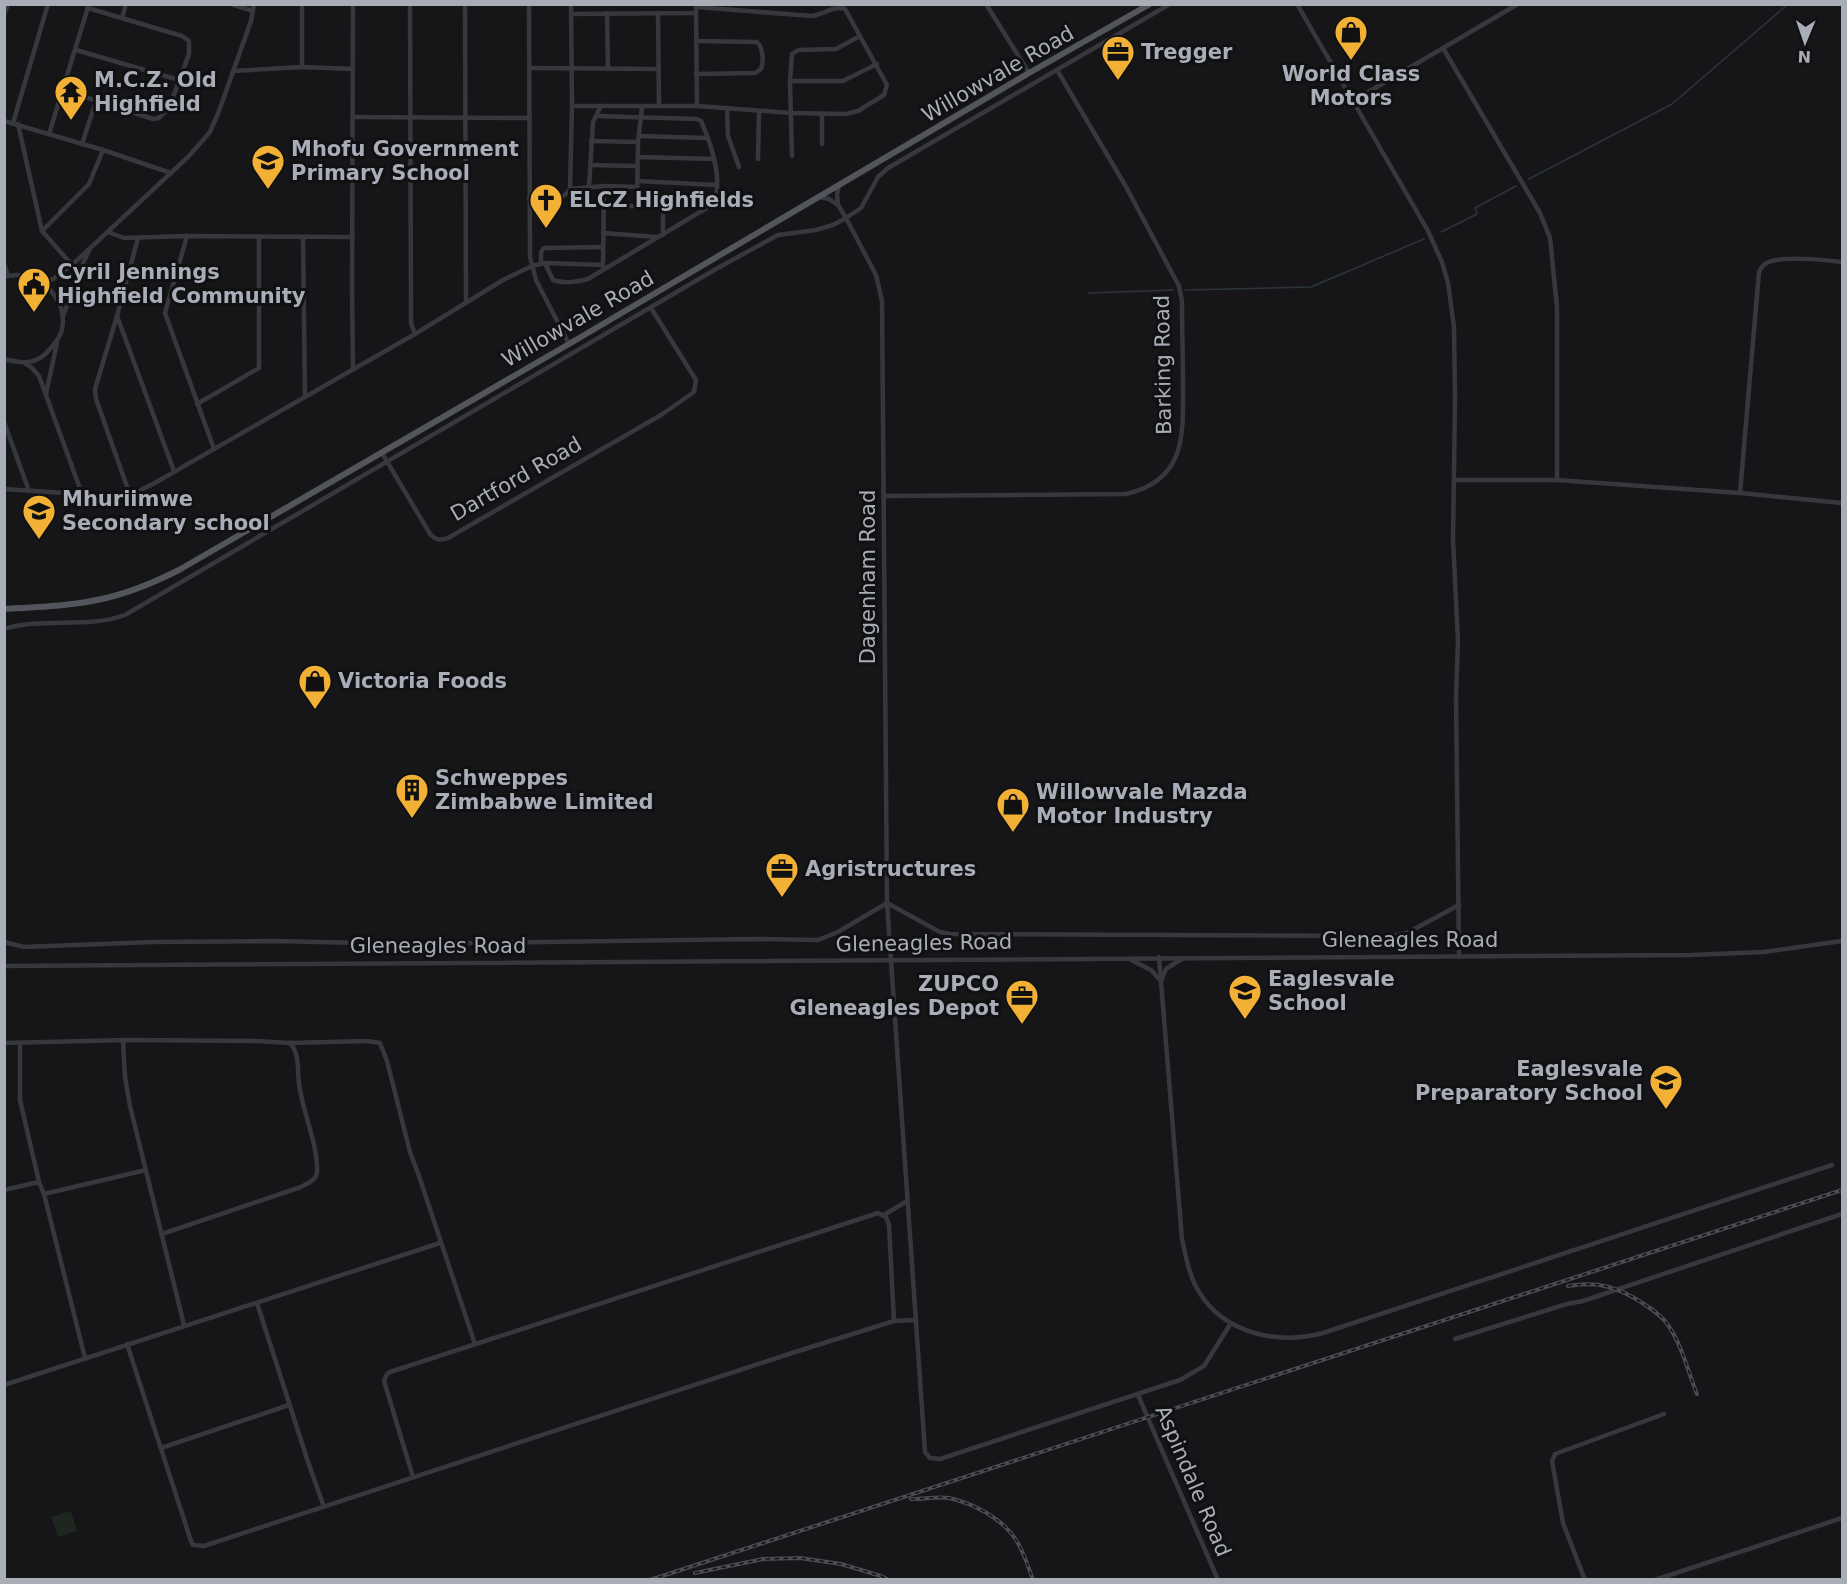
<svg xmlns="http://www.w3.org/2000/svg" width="1847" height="1584" viewBox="0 0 1847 1584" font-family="'DejaVu Sans',sans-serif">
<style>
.pitch{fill:#1e261f}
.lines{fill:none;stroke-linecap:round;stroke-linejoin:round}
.stream{stroke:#2c353c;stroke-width:1.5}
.minor{stroke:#37383d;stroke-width:4.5}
.major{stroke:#53555c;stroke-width:6}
.rail-casing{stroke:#4a4c52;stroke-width:4}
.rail{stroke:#111113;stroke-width:1.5;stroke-dasharray:4.5;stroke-linecap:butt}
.labels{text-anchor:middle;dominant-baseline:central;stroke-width:6;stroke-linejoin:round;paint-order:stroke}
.poi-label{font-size:21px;font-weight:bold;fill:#a8adb8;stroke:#111113;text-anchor:start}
.street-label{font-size:21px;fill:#a8adb8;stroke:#111113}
</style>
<rect width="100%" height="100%" fill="#161618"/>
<!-- pitch -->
<path class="pitch" d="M71,1511L77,1531L58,1537L51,1517Z"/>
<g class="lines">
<!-- stream -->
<g class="stream">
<path d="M1529,179L1672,104L1788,4"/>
<path d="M1441,232L1477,214L1475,208L1516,186"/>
<path d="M1185,290L1311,287L1424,239"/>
<path d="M1088,293L1173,290"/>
</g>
<!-- minor -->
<g class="minor">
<path d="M231,4L253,11"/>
<path d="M353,4L352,289L353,368"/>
<path d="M410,4L411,323L415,334"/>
<path d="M465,4L466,302"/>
<path d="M529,4L530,257L536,280L569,344"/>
<path d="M986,4L1029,73"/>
<path d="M1297,4L1428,231L1442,262L1448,283L1454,327L1455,399L1453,540L1458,641L1456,696L1459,957"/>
<path d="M696,10L697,106"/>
<path d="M607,13L608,68"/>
<path d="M658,13L659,106"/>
<path d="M571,14L696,13"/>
<path d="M4,15L8,4"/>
<path d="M122,18L126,4"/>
<path d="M696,41L757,42C763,48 764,61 761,69L755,73L696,74"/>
<path d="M1443,48L1540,213L1550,238L1557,307V480"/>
<path d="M76,50L179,80"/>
<path d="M302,67V4"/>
<path d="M529,68L659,69"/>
<path d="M233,71L302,67L353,69"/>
<path d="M790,81H843L877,64"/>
<path d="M63,90L153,119L159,118L169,108L189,54V41L182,36L88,8"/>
<path d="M1353,101L1518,4"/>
<path d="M572,106H697L791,113L846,114L858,111L884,95L887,85L845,9C833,5 823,15 812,16L696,7"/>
<path d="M727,108L728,136L739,167"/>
<path d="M354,117L530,118"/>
<path d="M4,121L103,150L171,173"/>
<path d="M13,123L48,4"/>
<path d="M18,124L42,231L72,265"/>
<path d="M49,134L89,4"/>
<path d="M639,136L707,138"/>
<path d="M591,141L638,142"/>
<path d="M82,144L96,101"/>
<path d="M822,144V114"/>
<path d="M792,156L790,81L792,54L798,50L836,49L860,36"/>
<path d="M638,157L714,159"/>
<path d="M758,159L759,111"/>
<path d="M590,165L637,166"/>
<path d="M637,181L717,185"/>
<path d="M589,187L593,122L601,106"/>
<path d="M570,189L604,186L637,187"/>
<path d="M820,197L829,199L838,205L846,218L876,275L882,301L887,903L925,1452L930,1458L940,1459L1180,1380L1204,1366L1231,1323"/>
<path d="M529,199C544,199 562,203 570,189L572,106L571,4"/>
<path d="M838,205L837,195L839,185"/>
<path d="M603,206H707"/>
<path d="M637,206L638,142L642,107"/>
<path d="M663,206V235"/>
<path d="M42,231L89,184L103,150"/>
<path d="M108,232L124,238L187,236L353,237"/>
<path d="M603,233L657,237"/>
<path d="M187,236L165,313L214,449"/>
<path d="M303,237L305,397"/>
<path d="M541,263V252L544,248L603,247"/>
<path d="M545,263L553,280C565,284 576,282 588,279L710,206C727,188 710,141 701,121L697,119L596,116"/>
<path d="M4,264L8,276"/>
<path d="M603,267L604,186"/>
<path d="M4,277C35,267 69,297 62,329C61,337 55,343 50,349C37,365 23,364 4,359"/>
<path d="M42,282L53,279L72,265L188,157L210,132L219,111L251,21L254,4"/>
<path d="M63,316L84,261L90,249"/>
<path d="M117,316L174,471"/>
<path d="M26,364L32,368L39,376L82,494"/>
<path d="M46,394L57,343"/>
<path d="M197,404L259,368V237"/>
<path d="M4,422L29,491"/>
<path d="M382,453L430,534C436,540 440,541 448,538L661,415L694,392L696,380L651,308"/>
<path d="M1454,480H1557L1740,493L1842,503"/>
<path d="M4,489L110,496L130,495L153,484L415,334L503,280L532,266L545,263L603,265"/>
<path d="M1740,493L1759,272C1761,268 1761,267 1765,264C1777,255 1826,260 1842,262"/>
<path d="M130,495L96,399L95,389L117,316L138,238"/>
<path d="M884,496L1126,494C1187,480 1183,434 1183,384C1183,357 1182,329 1182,301L1179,286L1125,185L1057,70"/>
<path d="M4,629C43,617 87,629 125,615L716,269L778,235L816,230L833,225L846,218L861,208L878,177L888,168L1170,4"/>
<path d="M4,942L24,947L153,942L273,941L407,944L755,939L818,940L838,932L887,903L940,932L950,934L1392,936L1407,933L1459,905"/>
<path d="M1159,957L1182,1239C1186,1257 1189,1276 1199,1292C1225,1334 1278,1345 1323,1333L1832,1165"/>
<path d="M1129,959L1151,970L1161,981"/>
<path d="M4,966L1690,955L1764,952L1842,941"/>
<path d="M1162,979L1166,969L1183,958"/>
<path d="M123,1041L125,1077L130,1106L184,1325"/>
<path d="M4,1043L127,1040L255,1041L290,1043L367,1041L380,1043L387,1061L410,1152L419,1176L475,1344"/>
<path d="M20,1043V1100L39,1182L44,1194L85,1358"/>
<path d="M4,1190L39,1182"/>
<path d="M44,1194L146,1170"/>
<path d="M884,1215L907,1201"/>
<path d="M162,1234L301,1187C308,1183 317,1180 317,1171C318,1144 302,1111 299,1083C297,1069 300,1054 290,1043"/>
<path d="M257,1303L307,1459L324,1507"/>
<path d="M1455,1339L1567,1304L1583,1301L1842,1214"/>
<path d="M127,1344L191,1541L193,1545L204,1546L792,1353L894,1321L915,1320"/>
<path d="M4,1385L440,1243"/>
<path d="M1138,1395L1218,1580"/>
<path d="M161,1448L289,1405"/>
<path d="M413,1477L384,1381L387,1374L390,1372L878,1213L886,1217L889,1225L894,1321"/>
<path d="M1585,1580L1563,1523L1552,1461L1555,1454L1664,1414"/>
<path d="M1655,1580L1842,1518"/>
</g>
<!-- major -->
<path class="major" d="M4,609C40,607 76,606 110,597C134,591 157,581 179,570L569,344L1029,73L1150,4"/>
<defs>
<g id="rail">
<path d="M1568,1286C1599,1281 1618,1287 1644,1304C1653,1310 1662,1316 1668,1325C1682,1345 1688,1372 1697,1394"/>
<path d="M911,1499C924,1499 938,1496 949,1498C973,1503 1003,1519 1016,1540C1024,1552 1028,1566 1033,1580"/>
<path d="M695,1573L763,1559L800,1558L841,1564L881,1576L889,1580"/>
<path d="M650,1580L1842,1190"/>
</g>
</defs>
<!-- rail casing -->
<use href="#rail" class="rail-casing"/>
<!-- rail -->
<use href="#rail" class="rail"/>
</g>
<!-- icons -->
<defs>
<symbol id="shop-pin" viewBox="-11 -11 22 30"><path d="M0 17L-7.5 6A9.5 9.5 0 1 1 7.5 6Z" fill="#f2b134" stroke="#111113"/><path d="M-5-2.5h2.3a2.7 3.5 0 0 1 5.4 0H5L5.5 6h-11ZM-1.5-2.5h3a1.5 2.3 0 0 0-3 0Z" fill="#111"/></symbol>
<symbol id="office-pin" viewBox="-11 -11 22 30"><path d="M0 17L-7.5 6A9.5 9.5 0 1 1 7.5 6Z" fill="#f2b134" stroke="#111113"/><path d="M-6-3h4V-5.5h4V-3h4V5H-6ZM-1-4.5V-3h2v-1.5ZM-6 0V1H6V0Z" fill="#111"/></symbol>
<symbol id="temple-pin" viewBox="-11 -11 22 30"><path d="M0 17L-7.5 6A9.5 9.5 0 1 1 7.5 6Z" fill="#f2b134" stroke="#111113"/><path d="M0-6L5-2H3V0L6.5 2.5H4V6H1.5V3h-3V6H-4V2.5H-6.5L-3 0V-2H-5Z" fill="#111"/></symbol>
<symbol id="school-pin" viewBox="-11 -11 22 30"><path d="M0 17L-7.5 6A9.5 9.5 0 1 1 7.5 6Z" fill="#f2b134" stroke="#111113"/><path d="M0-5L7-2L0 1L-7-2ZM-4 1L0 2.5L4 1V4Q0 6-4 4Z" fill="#111"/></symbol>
<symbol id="church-pin" viewBox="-11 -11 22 30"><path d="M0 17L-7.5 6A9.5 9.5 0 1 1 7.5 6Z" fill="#f2b134" stroke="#111113"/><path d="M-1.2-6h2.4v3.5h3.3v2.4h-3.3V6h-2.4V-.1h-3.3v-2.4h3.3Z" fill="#111"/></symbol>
<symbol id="civic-pin" viewBox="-11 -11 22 30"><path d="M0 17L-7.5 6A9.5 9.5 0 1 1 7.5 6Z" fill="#f2b134" stroke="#111113"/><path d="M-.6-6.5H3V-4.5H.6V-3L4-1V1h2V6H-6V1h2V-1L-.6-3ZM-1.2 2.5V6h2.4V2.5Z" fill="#111"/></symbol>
<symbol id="building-pin" viewBox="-11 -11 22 30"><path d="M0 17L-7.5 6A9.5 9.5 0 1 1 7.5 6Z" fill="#f2b134" stroke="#111113"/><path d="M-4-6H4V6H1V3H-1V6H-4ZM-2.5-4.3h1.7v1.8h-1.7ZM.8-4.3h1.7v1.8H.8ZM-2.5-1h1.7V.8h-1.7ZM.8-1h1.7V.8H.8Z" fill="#111"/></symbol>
</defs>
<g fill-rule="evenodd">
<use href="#shop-pin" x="1332" y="13" width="38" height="52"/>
<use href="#office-pin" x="1099" y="33" width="38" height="52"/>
<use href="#temple-pin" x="52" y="73" width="38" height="52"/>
<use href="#school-pin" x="249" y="142" width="38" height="52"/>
<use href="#church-pin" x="527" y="181" width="38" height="52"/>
<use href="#civic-pin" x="15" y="265" width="38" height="52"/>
<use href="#school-pin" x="20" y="492" width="38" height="52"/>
<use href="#shop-pin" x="296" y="662" width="38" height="52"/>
<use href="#building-pin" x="393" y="771" width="38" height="52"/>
<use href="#shop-pin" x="994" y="785" width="38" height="52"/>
<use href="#office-pin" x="763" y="850" width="38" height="52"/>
<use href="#school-pin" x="1226" y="972" width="38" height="52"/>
<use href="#office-pin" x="1003" y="977" width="38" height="52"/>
<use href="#school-pin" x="1647" y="1062" width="38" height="52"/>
</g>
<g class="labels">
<!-- poi labels -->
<g class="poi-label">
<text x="1141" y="52">Tregger</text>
<text x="1351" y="74" text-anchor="middle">World Class<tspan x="1351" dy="24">Motors</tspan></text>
<text x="94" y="80">M.C.Z. Old<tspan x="94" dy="24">Highfield</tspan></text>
<text x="291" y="149">Mhofu Government<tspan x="291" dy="24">Primary School</tspan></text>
<text x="569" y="200">ELCZ Highfields</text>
<text x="57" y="272">Cyril Jennings<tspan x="57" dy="24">Highfield Community</tspan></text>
<text x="62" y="499">Mhuriimwe<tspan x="62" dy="24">Secondary school</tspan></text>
<text x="338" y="681">Victoria Foods</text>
<text x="435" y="778">Schweppes<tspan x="435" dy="24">Zimbabwe Limited</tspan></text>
<text x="1036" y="792">Willowvale Mazda<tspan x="1036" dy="24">Motor Industry</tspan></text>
<text x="805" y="869">Agristructures</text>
<text x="1268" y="979">Eaglesvale<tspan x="1268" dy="24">School</tspan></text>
<text x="999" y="984" text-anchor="end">ZUPCO<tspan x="999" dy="24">Gleneagles Depot</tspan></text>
<text x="1643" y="1069" text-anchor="end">Eaglesvale<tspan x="1643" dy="24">Preparatory School</tspan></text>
</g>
<!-- street labels -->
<g class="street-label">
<text transform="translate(998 74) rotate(-30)">Willowvale Road</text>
<text transform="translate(578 319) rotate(-30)">Willowvale Road</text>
<text transform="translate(1163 365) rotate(-91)">Barking Road</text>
<text transform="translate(516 479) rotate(-30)">Dartford Road</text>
<text transform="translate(868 577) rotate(-90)">Dagenham Road</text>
<text x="1410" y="940">Gleneagles Road</text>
<text transform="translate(924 943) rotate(-1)">Gleneagles Road</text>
<text x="438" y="946">Gleneagles Road</text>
<text transform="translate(1193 1481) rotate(67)">Aspindale Road</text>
</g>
</g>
<!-- border -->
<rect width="1847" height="1584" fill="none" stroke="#a8adb8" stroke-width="12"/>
<!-- north arrow -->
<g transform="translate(1805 42) rotate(182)" stroke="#111113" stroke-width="4.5" paint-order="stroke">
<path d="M0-4.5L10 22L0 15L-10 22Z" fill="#a8adb8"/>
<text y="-9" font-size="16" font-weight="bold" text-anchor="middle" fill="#a8adb8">N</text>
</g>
</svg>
